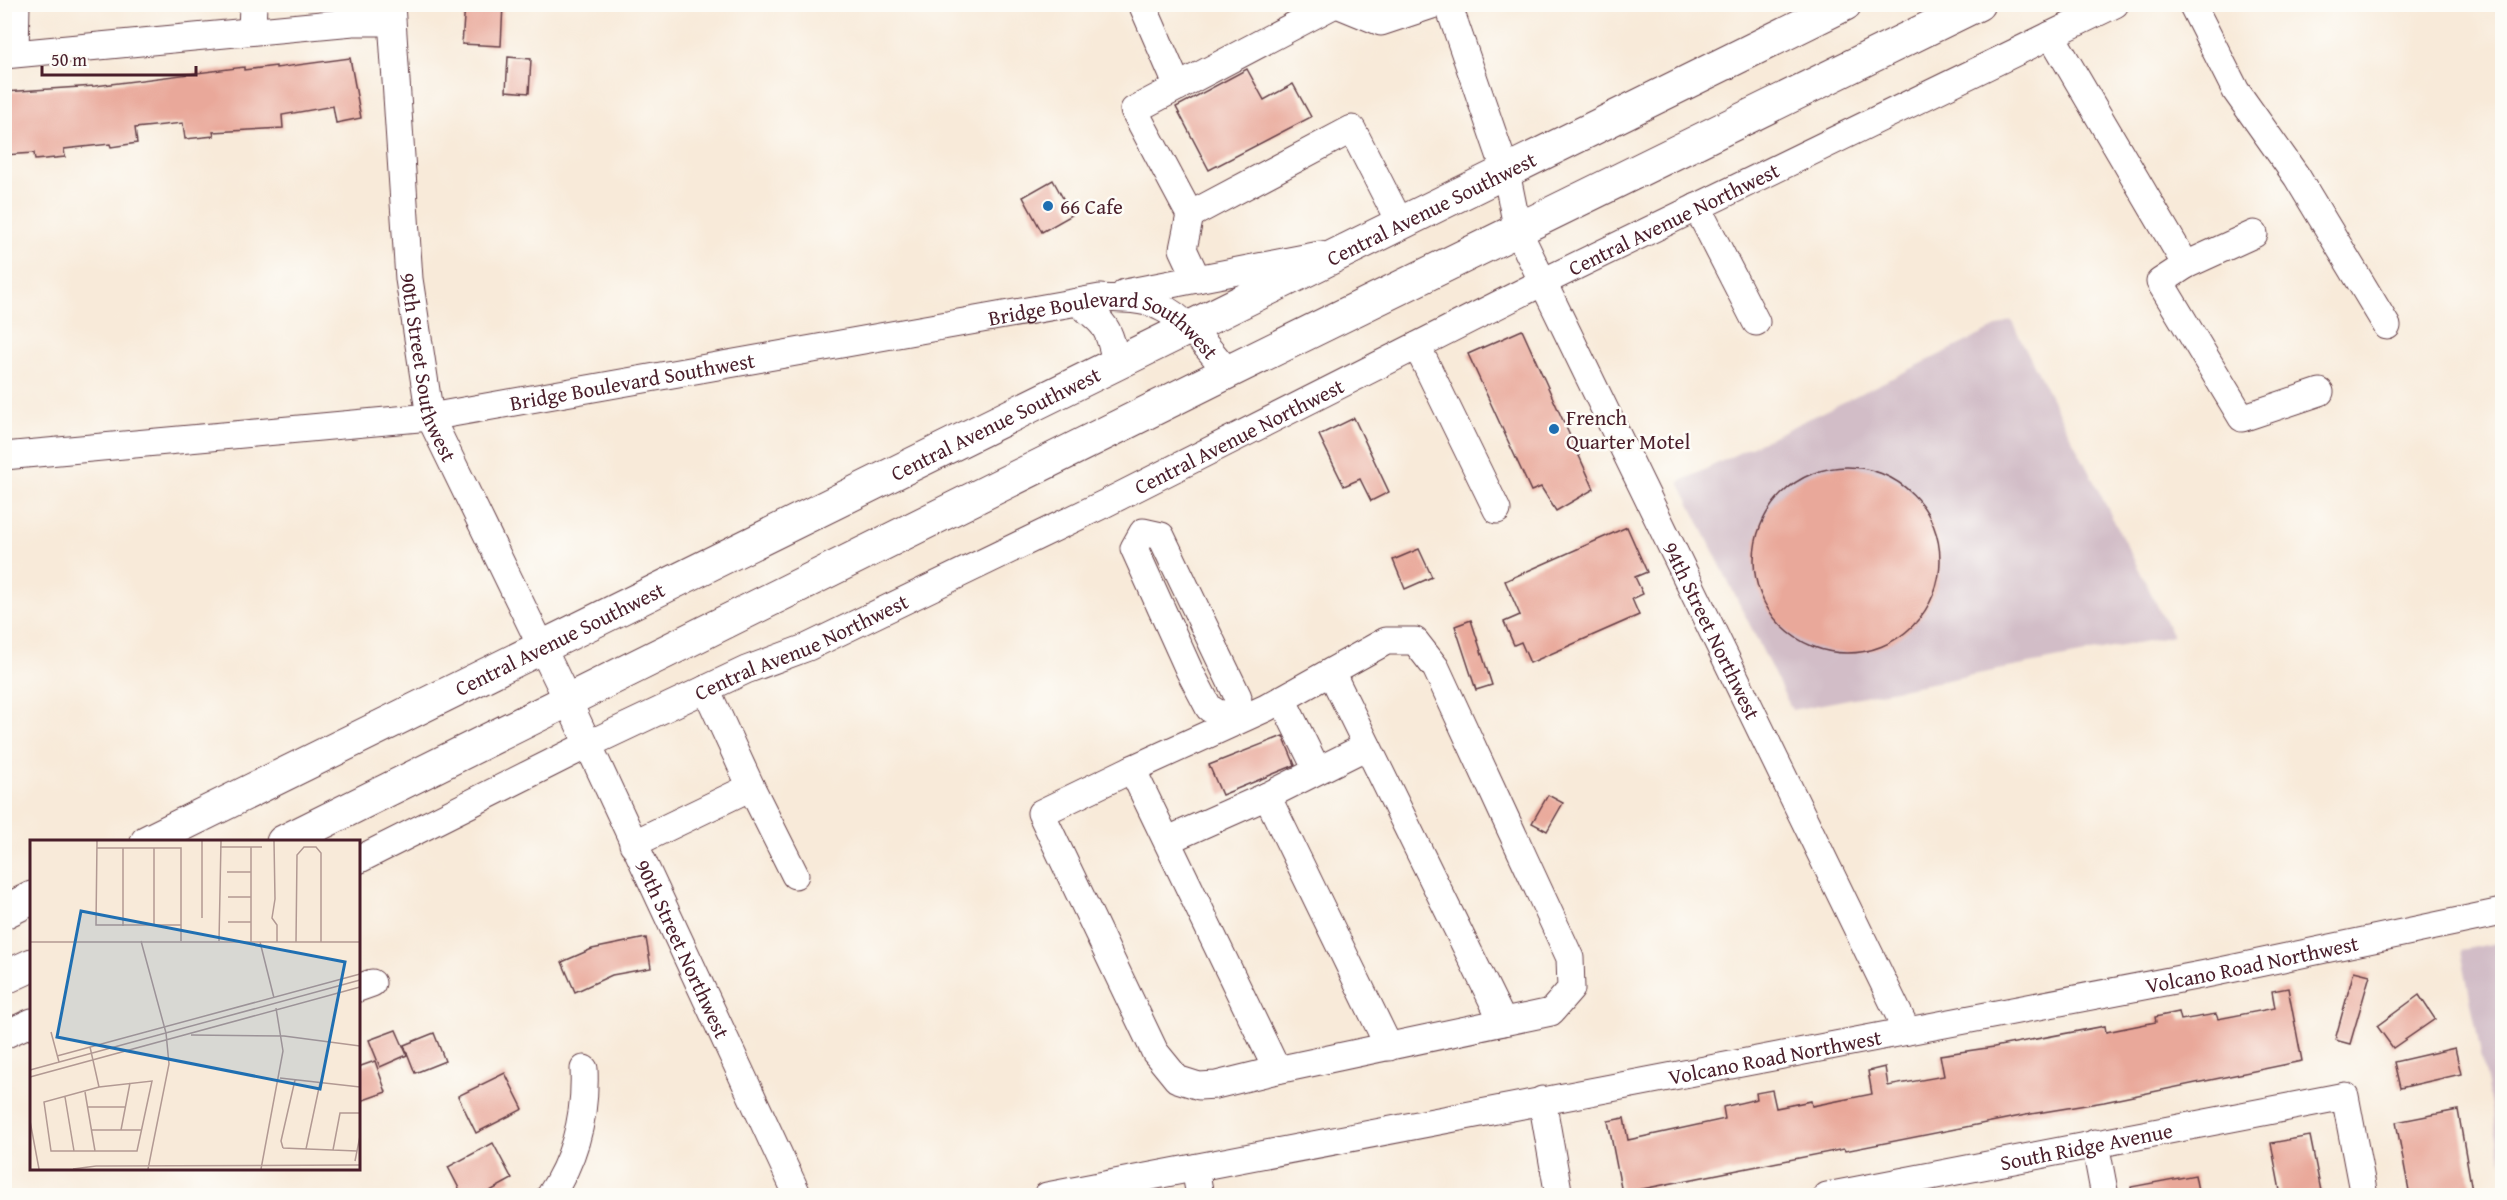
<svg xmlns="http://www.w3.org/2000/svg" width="2507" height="1200" viewBox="0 0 2507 1200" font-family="'Gentium Book Plus',serif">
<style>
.industrial{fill:#d2bdc7}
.building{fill:#e9a89a}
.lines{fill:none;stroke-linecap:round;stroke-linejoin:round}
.minor-casing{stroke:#643d45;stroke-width:29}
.major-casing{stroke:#643d45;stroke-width:35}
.minor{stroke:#fff;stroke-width:27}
.major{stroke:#fff;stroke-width:33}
.poi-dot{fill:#1f6fb2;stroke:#fdfcf7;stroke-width:2}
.labels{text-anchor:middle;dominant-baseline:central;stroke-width:5;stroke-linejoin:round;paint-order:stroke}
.poi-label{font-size:21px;fill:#4a1f2b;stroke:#fdfcf7;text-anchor:start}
.street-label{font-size:21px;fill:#4a1f2b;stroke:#fdfcf7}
.inset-road{fill:none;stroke:#b29993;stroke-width:1.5}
.view{fill:#1f6fb2;fill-opacity:0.15;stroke:#1f6fb2;stroke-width:3}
.inset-edge{fill:none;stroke:#4a1f2b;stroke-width:3}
</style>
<rect width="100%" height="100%" fill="#fdfcf7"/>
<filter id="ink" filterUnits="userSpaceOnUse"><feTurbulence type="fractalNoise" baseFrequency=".0167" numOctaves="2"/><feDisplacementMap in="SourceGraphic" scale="12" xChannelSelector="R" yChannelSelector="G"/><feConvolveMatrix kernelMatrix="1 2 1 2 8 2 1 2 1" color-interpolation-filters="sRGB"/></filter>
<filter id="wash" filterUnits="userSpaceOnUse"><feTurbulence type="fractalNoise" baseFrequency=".008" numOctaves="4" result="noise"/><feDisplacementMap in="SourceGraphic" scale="24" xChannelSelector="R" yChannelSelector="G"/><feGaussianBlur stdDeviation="1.35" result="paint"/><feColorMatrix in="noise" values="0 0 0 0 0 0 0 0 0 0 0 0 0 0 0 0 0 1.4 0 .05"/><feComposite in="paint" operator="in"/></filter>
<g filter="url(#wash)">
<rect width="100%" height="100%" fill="#f8ead9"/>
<!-- industrial -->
<g class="industrial">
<path d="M2011,320L2173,636L1792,710L1679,482Z"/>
<path d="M2502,942V1164L2461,950Z"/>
</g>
<g id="blocks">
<!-- building -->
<g class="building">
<path d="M465,4H503L501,46L462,44Z"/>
<path d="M508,57L531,59L529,93L506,91Z"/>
<path d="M350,58L361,118L336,123L333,106L282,115L283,128L213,132L214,136L185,139L183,123L135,128L137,143L111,147L110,144L64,149L65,157L35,160L34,153L4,155V92L95,86L244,67V70L276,66V68Z"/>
<path d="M1247,69L1264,100L1293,84L1311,117L1209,170L1176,107Z"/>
<path d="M1053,180L1072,215L1042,232L1023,197Z"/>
<path d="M1522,330L1594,489L1556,511L1541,487L1531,491L1468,354Z"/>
<path d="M1354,418L1389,492L1371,501L1360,479L1344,486L1319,435Z"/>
<circle cx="1847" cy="560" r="93"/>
<path d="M1627,527L1647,572L1635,577L1643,594L1632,599L1639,615L1530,663L1521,642L1514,645L1504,622L1520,615L1505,581Z"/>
<path d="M1419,549L1432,577L1405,589L1393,560Z"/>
<path d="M1471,620L1492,685L1476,690L1455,626Z"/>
<path d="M1283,736L1295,765L1222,795L1209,765Z"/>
<path d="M1548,795L1563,803L1547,831L1532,823Z"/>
<path d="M646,938L651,968L612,975L575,992L562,962L592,949Z"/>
<path d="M2354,971L2370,975L2350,1044L2335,1040Z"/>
<path d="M2288,988L2302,1061L2104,1102L2031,1114L1845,1151L1844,1149L1622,1193L1608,1121L1624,1118L1628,1140L1725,1119L1723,1107L1757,1099L1756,1093L1772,1090L1776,1108L1811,1101L1812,1106L1872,1094L1868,1071L1885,1067L1888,1086L1944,1076L1940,1055L1994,1047L2105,1026L2106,1032L2156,1022L2155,1017L2179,1012L2181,1020L2216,1014L2218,1019L2275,1008L2272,991Z"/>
<path d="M2419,995L2435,1019L2393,1048L2377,1026Z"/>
<path d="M396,1030L407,1055L380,1067L369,1040Z"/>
<path d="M434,1033L445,1061L415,1073L404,1045Z"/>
<path d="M2455,1048L2461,1074L2400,1088L2394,1062Z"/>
<path d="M375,1061L386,1092L358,1102V1067Z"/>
<path d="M505,1073L523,1109L476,1133L458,1096Z"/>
<path d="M2458,1110L2473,1196H2410L2396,1122Z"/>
<path d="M2310,1136L2322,1196H2281L2271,1143Z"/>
<path d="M493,1143L512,1179L481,1196H463L448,1167Z"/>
<path d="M2195,1175L2199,1196H2132L2131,1187Z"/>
</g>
</g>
</g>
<g filter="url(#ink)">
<use href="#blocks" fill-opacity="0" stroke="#643d45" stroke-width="1.5"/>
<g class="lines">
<defs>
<g id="minor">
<path id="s1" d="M391,4L409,279L430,417L568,701L798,1196"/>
<path d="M1142,4L1178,87"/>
<path d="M1335,4L1134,110L1190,215L1352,129L1400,223"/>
<path d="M1337,4L1381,22L1435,4"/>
<path id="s2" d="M1448,4L1506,172L1518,231L1907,1031"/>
<path d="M2192,4L2236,91L2297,177L2387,326"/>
<path d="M252,31L253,4"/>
<path d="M2051,35L2186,265L2160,282L2242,418L2320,392"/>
<path d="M15,53L16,4"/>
<path d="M4,55L353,22H391"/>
<path d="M1697,207L1756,322"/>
<path d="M1190,215L1183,249L1197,279"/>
<path d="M2186,265L2254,234"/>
<path d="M1125,293L1320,255"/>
<path d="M1077,302C1106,324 1109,327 1116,363"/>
<path d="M1417,346L1497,510"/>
<path id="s3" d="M4,456L430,417L1100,298C1115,299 1132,298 1147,302C1181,310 1206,347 1228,372"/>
<path d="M1143,532L1161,536L1238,697L1233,722L1209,708L1189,670L1134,548Z"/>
<path d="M1386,641H1415L1436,668L1570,958L1571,989L1551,1012L1277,1070L1132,769L1266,708Z"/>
<path d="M1331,672L1503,1022"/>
<path d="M1282,699L1317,770"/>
<path d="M1367,746L1267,796L1389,1047"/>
<path d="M1132,769L1041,813L1155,1052L1177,1079L1199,1086L1216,1085L1277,1070"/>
<path d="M751,787L795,875"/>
<path d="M1168,840L1267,796"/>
<path d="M633,844L751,787L706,689"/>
<path id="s4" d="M358,860L587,745L746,670L808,647L1106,503L1543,282L2115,4"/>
<path d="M358,988L372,983"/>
<path d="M4,1035L32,1022"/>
<path d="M1542,1100L1559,1196"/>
<path d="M2095,1143L2105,1196"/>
<path d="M1195,1168L1200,1196"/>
<path d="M550,1196C576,1157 586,1115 584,1069"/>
<path id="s5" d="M1047,1196L2211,973L2502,912"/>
<path id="s6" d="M1827,1196L2345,1096L2364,1196"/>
</g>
<g id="major">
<path id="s7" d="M147,842L1845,4"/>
<path d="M283,842L1228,372L1978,4"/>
<path d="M4,912L32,898"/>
<path d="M4,978L32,965"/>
</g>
</defs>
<!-- minor casing -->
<use href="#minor" class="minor-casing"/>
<!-- major casing -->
<use href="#major" class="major-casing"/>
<!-- minor -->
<use href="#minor" class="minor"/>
<!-- major -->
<use href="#major" class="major"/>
</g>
</g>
<!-- markers -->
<g class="poi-dot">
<circle cx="1048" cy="206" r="6"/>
<circle cx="1554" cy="429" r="6"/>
</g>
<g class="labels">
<!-- poi labels -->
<g class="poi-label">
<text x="1060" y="206">66 Cafe</text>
<text x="1566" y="417">French<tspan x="1566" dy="24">Quarter Motel</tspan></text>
</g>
<!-- street labels -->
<g class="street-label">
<text stroke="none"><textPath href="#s7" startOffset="1432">Central Avenue Southwest</textPath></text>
<text stroke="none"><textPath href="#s4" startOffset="1464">Central Avenue Northwest</textPath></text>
<text stroke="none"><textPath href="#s3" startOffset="1119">Bridge Boulevard Southwest</textPath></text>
<text stroke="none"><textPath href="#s1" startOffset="366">90th Street Southwest</textPath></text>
<text stroke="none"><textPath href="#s3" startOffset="633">Bridge Boulevard Southwest</textPath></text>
<text stroke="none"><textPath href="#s7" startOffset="946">Central Avenue Southwest</textPath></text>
<text stroke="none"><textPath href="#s4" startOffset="978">Central Avenue Northwest</textPath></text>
<text stroke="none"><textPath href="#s2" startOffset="682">94th Street Northwest</textPath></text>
<text stroke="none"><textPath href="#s7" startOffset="460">Central Avenue Southwest</textPath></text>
<text stroke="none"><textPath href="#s4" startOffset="492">Central Avenue Northwest</textPath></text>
<text stroke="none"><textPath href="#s1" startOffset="1004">90th Street Northwest</textPath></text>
<text stroke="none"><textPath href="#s5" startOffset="1227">Volcano Road Northwest</textPath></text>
<text stroke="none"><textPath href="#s5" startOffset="741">Volcano Road Northwest</textPath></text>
<text stroke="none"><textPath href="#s6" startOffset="264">South Ridge Avenue</textPath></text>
</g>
</g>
<!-- overview -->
<g transform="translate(30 840)">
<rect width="330" height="330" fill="#f8ead9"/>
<path class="inset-road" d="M67,1L66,85H151M244,1L245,59L242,78L247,85V102M190,7H232M67,8H151V101M93,8V86M197,32H221M198,57H221M172,78V1M198,82H221M124,86V8M111,101L136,193L139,224L118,329M189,101L191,1M0,102H330M221,102V7M230,102L244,158M266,102L267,15L274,7H286L291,13V102M21,192L29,222M161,195L254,196L330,206M60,207L69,247M27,216L330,134M0,230L330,140M0,237L330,147M250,238L330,247M122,241L107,311H21L14,262L69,247ZM55,252L65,311M35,257L44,311M57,267H95M0,281L9,329M62,290H112M91,290L100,243M253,308L327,311M253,308L251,301L265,240M276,309L290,243M303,310L310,273H330M325,321L330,296M43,329L66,326L330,325M231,329L253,211L246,168"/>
<path class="view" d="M51,71L315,122L290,249L27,197Z"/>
<rect width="330" height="330" class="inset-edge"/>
</g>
<!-- margin -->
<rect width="2507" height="1200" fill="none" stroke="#fdfcf7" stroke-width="24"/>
<!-- scale -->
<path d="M42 66v9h154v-9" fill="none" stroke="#4a1f2b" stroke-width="3"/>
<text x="51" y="66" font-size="18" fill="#4a1f2b" stroke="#fdfcf7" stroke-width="4.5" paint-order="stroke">50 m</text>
</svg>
